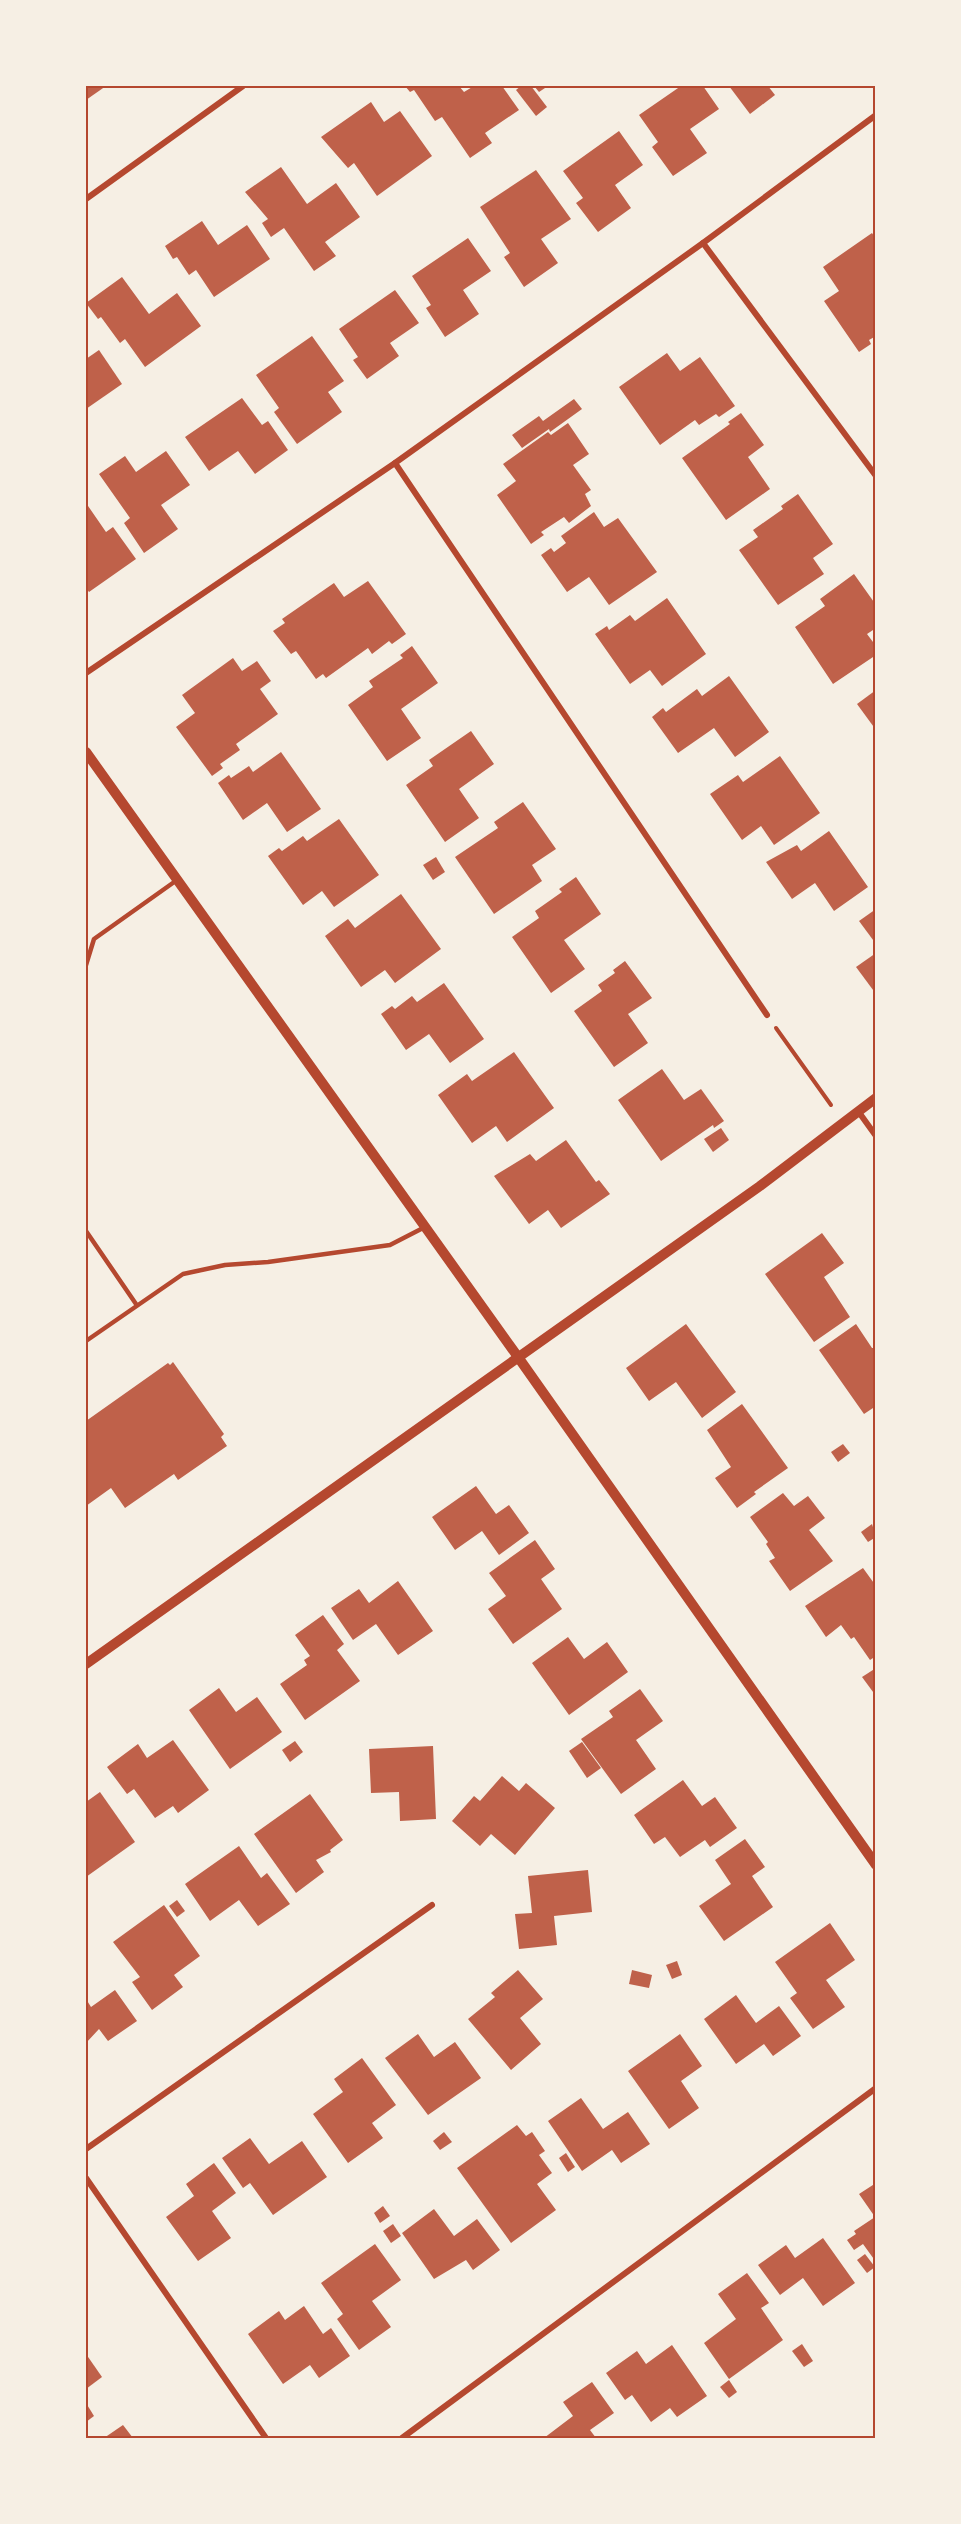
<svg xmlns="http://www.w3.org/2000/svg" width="961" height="2524" viewBox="0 0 961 2524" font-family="'IBM Plex Sans',sans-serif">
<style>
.building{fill:#bf614a}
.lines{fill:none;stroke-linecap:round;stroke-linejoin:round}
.path{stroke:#b5482f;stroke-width:4}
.service{stroke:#b5482f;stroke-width:4.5}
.minor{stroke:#b5482f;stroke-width:6}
.tertiary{stroke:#b5482f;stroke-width:10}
.neatline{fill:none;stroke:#b5482f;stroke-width:2}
</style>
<rect width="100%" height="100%" fill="#f6efe4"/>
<!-- building -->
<g class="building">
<path d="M86,86H106L86,100Z"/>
<path d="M405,86H459L464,92L474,86H502L519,110L485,133L492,143L470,158L442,117L435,121L414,90L410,92Z"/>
<path d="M521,86H531L547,107L536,116L516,90Z"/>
<path d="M534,86H548L539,92Z"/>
<path d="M681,86H703L719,109L690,129L707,153L673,176L652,147L658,142L639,115Z"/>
<path d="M729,86H768L775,95L750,114Z"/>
<path d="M371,102L384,122L400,111L432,156L377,196L354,163L348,168L321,137Z"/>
<path d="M619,131L643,165L615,185L631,208L598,232L576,203L583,198L563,171Z"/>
<path d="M281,167L307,204L336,183L360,217L325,242L336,256L314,271L284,228L271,237L262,223L268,219L245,192Z"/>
<path d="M536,170L571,219L541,239L558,263L524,287L504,257L510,253L480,207Z"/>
<path d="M202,221L218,245L247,225L270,259L214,297L196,270L189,275L177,257L173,259L165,246Z"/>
<path d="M872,233L876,239V336L869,340L871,344L859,352L824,301L839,291L823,267Z"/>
<path d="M468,238L491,271L463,290L479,314L445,337L426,308L431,305L412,276Z"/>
<path d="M122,277L149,314L177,293L201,326L145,367L125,339L120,343L101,317L98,319L86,303Z"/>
<path d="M395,290L419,323L390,343L399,356L367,379L353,360L358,357L339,329Z"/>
<path d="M312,336L344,381L328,392L342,412L297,444L274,412L279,408L256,375Z"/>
<path d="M99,350L122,384L86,409V359Z"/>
<path d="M667,353L680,371L700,357L735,406L719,417L716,414L699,425L695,420L660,445L619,387Z"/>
<path d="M242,398L262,425L268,421L288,450L255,474L238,451L209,471L185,437Z"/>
<path d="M574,399L582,409L550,432L549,429L522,448L512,435L539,416L543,421Z"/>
<path d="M741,413L764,445L748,457L770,489L726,520L682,458L730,424L728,422Z"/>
<path d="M568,423L589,454L573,465L591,490L585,494L591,506L569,523L564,517L541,532L544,535L531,544L497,495L516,481L503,464L548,432L551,435Z"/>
<path d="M166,451L190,485L161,505L178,529L144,553L124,523L130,518L99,474L125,456L136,472Z"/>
<path d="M798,494L833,544L813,558L824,574L778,605L739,550L758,537L753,530L783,509L781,506Z"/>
<path d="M86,503L106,532L113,527L136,559L89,592L86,588Z"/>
<path d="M594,512L604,527L618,518L657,572L609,605L589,577L567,592L541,555L551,548L554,552L566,543L561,536Z"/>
<path d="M854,574L876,605V628L867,634L876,646V655L833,684L795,627L825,606L820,599Z"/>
<path d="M368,581L406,634L392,644L389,641L372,654L368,648L326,678L323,674L316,679L296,651L291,654L273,631L285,623L282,619L334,583L344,597Z"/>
<path d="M667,598L706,654L662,686L650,670L630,684L595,634L607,626L609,630L630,615L635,621Z"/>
<path d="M412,646L438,683L401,709L421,738L387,761L348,705L373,687L369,681L403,658L400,655Z"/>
<path d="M233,658L242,671L257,661L271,681L260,689L278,714L236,744L240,750L220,764L223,768L212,776L176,727L195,713L182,695Z"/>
<path d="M729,676L769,732L735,757L714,728L678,753L652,717L663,708L666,712L697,689L702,696Z"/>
<path d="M876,690V730L857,704Z"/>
<path d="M471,731L494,764L459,789L479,818L445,842L406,785L433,766L429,760Z"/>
<path d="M281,752L321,809L287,832L267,803L243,820L218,783L229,775L231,778L249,766L253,772Z"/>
<path d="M780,756L820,813L774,845L761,826L742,840L710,794L738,775L743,782Z"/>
<path d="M523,802L556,849L532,865L542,881L494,914L455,857L498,828L494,822Z"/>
<path d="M339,819L379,875L334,907L322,891L303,905L268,856L279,848L282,851L303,836L307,841Z"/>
<path d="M829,831L868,887L834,911L815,883L792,899L766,862L797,845L801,851Z"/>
<path d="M436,857L445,872L433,880L423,865Z"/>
<path d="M576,877L601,914L564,940L585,969L551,993L512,937L539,918L535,911L562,892L559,889Z"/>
<path d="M401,894L441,949L395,983L385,970L361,987L325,936L348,919L355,928Z"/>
<path d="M876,909V944L859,921Z"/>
<path d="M876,953V994L856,967Z"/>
<path d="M625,961L652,998L628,1014L648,1043L614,1067L574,1011L602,991L598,985L615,973L613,970Z"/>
<path d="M444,983L484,1039L450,1063L429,1034L406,1050L381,1014L392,1006L395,1009L412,996L417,1002Z"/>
<path d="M514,1052L554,1108L507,1142L496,1126L472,1143L438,1095L467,1074L472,1081Z"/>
<path d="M662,1069L684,1100L701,1089L724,1121L714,1128L713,1125L661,1161L618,1100Z"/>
<path d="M721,1128L729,1140L713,1152L704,1139Z"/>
<path d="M566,1140L596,1182L599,1180L610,1194L561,1228L548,1210L529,1224L494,1176L530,1154L536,1161Z"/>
<path d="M822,1233L844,1263L824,1277L850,1317L814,1342L765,1274Z"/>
<path d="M686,1324L736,1392L702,1418L676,1382L649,1401L626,1368Z"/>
<path d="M856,1324L872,1348H876V1406L864,1414L819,1350Z"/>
<path d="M173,1362L224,1434L221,1437L227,1446L178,1480L174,1474L125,1508L111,1488L86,1506V1421L168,1363L170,1365Z"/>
<path d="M742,1404L788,1468L754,1492L756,1494L737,1508L715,1478L731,1467L707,1430Z"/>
<path d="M843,1444L850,1453L838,1462L831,1452Z"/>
<path d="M476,1486L496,1514L509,1505L529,1533L499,1555L482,1531L455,1550L432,1517Z"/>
<path d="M783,1493L794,1506L808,1496L825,1518L809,1530L833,1561L790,1591L769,1561L775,1558L766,1544L768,1542L750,1517Z"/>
<path d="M872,1524L876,1537L868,1542L861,1532Z"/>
<path d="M535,1540L555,1569L541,1579L562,1609L513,1644L488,1609L506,1596L489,1573Z"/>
<path d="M863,1568L876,1586V1656L870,1660L854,1637L851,1639L841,1625L826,1637L805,1606Z"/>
<path d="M398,1581L433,1631L398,1655L376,1624L353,1640L331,1608L359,1589L369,1603Z"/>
<path d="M323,1615L344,1644L337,1650L360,1681L305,1720L280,1684L307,1665L304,1660L310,1656L295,1635Z"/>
<path d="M568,1637L584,1659L607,1642L628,1672L569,1715L532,1663Z"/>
<path d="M876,1668V1696L862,1677Z"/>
<path d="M219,1688L236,1712L257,1697L282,1732L230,1769L189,1710Z"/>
<path d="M640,1689L663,1721L636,1740L656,1769L621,1794L581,1739L613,1717L609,1711Z"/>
<path d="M173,1740L209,1790L178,1813L173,1806L155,1818L134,1789L127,1794L107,1767L138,1744L147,1758Z"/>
<path d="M295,1741L303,1752L290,1762L282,1750Z"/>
<path d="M582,1742L601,1768L587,1778L569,1751Z"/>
<path d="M433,1746L436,1819L400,1821L399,1792L371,1793L369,1749Z"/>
<path d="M502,1776L519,1791L526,1783L555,1808L515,1855L491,1834L480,1846L452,1821L474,1796L480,1801Z"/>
<path d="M683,1780L702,1806L715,1797L737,1828L710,1847L705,1840L680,1857L665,1837L654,1844L634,1815Z"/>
<path d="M100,1792L135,1842L86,1877V1802Z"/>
<path d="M310,1794L343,1840L330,1850L331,1852L316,1860L324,1872L296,1893L254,1834Z"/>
<path d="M745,1839L765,1867L752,1876L773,1907L724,1941L699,1906L731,1884L715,1860Z"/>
<path d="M239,1846L261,1878L267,1873L290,1904L258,1926L239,1900L210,1921L185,1884Z"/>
<path d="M588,1870L592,1912L554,1916L557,1945L519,1949L515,1914L532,1913L528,1876Z"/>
<path d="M177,1900L185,1911L177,1917L169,1906Z"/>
<path d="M164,1905L200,1956L174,1975L183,1987L152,2010L132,1982L140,1977L113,1942Z"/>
<path d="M830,1923L855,1960L826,1980L845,2007L813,2029L790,1998L797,1993L775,1962Z"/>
<path d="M677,1961L682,1975L672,1979L666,1965Z"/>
<path d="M518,1970L543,1999L520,2018L541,2044L511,2070L468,2019L495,1997L491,1993Z"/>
<path d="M632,1970L652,1975L649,1988L629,1984Z"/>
<path d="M115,1990L137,2021L108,2041L99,2029L86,2043V1999L91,2007Z"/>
<path d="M736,1995L756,2023L779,2006L801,2036L773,2056L764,2044L736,2064L704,2019Z"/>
<path d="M418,2034L434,2057L455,2042L481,2078L428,2115L385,2058Z"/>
<path d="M680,2034L702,2066L681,2081L699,2108L669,2129L628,2071Z"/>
<path d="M362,2058L396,2105L372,2123L383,2138L348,2163L313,2114L343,2092L334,2079Z"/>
<path d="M581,2098L603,2129L628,2112L650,2144L621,2163L612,2150L582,2171L548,2121Z"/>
<path d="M517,2125L526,2136L532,2132L545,2151L539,2155L552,2173L537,2184L556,2210L511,2243L457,2168Z"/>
<path d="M444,2132L452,2142L440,2150L433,2141Z"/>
<path d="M250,2138L269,2164L302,2141L327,2177L273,2215L250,2183L243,2188L222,2158Z"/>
<path d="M566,2153L575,2167L568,2172L559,2158Z"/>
<path d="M214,2163L236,2193L212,2211L231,2238L198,2261L166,2217L194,2196L186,2184Z"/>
<path d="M876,2183V2262L863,2244L854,2250L847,2240L856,2234L854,2231L875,2217L859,2194Z"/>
<path d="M383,2206L390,2216L380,2223L374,2213Z"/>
<path d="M434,2209L454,2236L477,2219L500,2250L473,2270L466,2260L434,2279L402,2233Z"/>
<path d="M393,2224L401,2236L391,2243L383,2231Z"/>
<path d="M823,2238L855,2283L823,2306L803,2278L780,2295L758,2265L786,2245L795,2258Z"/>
<path d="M375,2244L401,2280L372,2301L391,2327L359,2350L337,2319L343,2314L321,2283Z"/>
<path d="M865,2254L875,2267L867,2273L857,2260Z"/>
<path d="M747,2273L769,2303L761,2308L783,2340L729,2379L704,2343L736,2319L718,2294Z"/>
<path d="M304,2306L323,2334L331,2328L350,2356L319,2378L310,2365L283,2384L248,2334L279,2311L285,2320Z"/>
<path d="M802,2344L813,2361L804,2367L792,2351Z"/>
<path d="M672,2345L707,2396L677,2417L670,2408L651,2422L632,2395L625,2400L606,2373L637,2351L646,2364Z"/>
<path d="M86,2354L102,2377L86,2389Z"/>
<path d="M729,2380L737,2392L729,2398L720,2387Z"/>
<path d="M592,2382L614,2413L590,2430L596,2438H544L573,2416L563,2402Z"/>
<path d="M86,2403L94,2416L86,2422Z"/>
<path d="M123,2425L133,2438H104Z"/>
</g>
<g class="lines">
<!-- path -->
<path class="path" d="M776,1028L831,1105"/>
<!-- service -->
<g class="service">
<path d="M86,965L94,939L177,880"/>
<path d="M86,1231L136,1304"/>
<path d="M86,1341L183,1274L225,1265L268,1262L390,1245L425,1227"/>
</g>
<!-- minor -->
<g class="minor">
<path d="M86,199L243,86"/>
<path d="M703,243L876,476"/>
<path d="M395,463L767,1015"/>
<path d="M86,673L395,463L703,243L876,115"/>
<path d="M858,1111L876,1136"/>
<path d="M86,2149L432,1905"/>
<path d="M86,2178L266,2438"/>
<path d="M402,2438L876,2088"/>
</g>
<!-- tertiary -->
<g class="tertiary">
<path d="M86,752L518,1357L876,1865"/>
<path d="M86,1664L760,1186L876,1098"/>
</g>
</g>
<!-- border -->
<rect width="961" height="2524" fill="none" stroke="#f6efe4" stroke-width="174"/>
<rect x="87" y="87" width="787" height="2350" class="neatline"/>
</svg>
